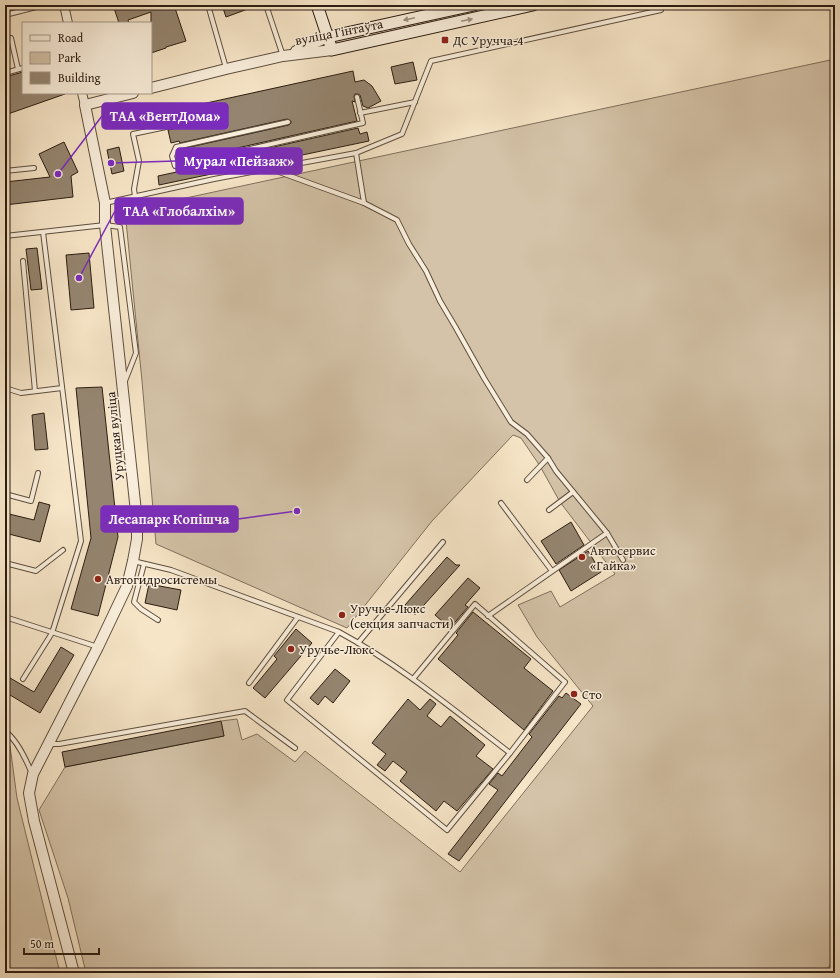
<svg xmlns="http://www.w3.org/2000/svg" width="840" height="978" viewBox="0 0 840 978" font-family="'Gentium Book Plus',serif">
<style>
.green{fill:#d4c3a8;stroke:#80705d}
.building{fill:#958570;stroke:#2c1d12}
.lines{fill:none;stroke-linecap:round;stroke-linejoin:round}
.service-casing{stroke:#5e4f3f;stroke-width:6}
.minor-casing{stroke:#5e4f3f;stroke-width:10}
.tertiary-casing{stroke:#5e4f3f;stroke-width:12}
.secondary-casing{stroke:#2c1d12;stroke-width:13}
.service{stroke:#f9eedb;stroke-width:4}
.minor{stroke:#f9eedb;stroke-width:8}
.tertiary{stroke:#f9eedb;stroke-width:10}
.secondary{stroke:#f9eedb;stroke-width:11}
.oneway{fill:#9d9081}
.poi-dot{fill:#8f2418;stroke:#f9eedb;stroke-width:1.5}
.labels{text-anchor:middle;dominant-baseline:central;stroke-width:3;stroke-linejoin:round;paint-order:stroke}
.street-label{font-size:13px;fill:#2c1d12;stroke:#f9eedb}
.poi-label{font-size:13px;fill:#2c1d12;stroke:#f9eedb;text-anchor:start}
.leader{fill:none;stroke:#7b2cbf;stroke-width:1.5}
.callout-dot{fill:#7b2cbf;stroke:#f9eedb;stroke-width:1.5}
.callout{fill:#7b2cbf;stroke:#7b2cbf;stroke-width:1.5}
.callout-label{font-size:14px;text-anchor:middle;font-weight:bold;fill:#fff}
</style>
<rect width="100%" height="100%" fill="#f6e5c7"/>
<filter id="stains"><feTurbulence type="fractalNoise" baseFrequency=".005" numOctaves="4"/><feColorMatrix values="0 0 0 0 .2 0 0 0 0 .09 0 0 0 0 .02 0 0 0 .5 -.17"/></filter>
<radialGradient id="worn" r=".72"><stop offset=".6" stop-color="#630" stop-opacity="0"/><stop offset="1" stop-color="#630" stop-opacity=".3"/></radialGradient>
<!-- green -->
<g class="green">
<path d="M835,59V961L822,973H86L68,898L39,810L65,767L224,736L221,721L237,719L242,740L257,734L295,762L305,751L460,872L593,706L537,637L518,605L551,591L560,607L615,574L560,502L540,466L521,438L513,435L432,521L347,628L156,544L142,381L125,211Z"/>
<path d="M5,742L10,746L17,798L60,973H5Z"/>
</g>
<!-- building -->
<g class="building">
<path d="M113,5H174L186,41L166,47V48L151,53V12L128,20L129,23H119Z"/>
<path d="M222,5H256V6L226,17Z"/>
<path d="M413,62L417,80L395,84L391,67Z"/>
<path d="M353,71L355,82L364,80L372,86L381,101L368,108L363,106L360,95L358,94H355L354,96L355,102L352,101L357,121L184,160L181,149L289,125L291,123V121L287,119L180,143L179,141L171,143L168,130L200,123L202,121V119L198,117L159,124L156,114Z"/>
<path d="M23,72V93H64L65,94L5,115V77Z"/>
<path d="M358,128L360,134L367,132L369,141L159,185L158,176L186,170L185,167Z"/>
<path d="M64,142L78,172L71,176L73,197L5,205V182L50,177L39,154Z"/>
<path d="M119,147L124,171L112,174L107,150Z"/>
<path d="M37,248L42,289L31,290L26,249Z"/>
<path d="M89,253L94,308L71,310L66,255Z"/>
<path d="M102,387L118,537L98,616L71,609L91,538L76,388Z"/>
<path d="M44,413L48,449L35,450L32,415Z"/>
<path d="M39,502L50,505L40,542L5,533V513L34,520Z"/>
<path d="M571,522L584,545L556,564L541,541Z"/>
<path d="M588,551L601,572L571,591L559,570Z"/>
<path d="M447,557L456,565H460L415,615L405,605Z"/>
<path d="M468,578L480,588L465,605L468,607L450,628L435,615Z"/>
<path d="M149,584L181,590L177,610L145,603Z"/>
<path d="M473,612L531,659L524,668L553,691L524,730L438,659L458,635L456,633Z"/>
<path d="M296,629L312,643L265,698L253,688L277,659L274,656Z"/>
<path d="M61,647L74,655L40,713L5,692V675L34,692Z"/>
<path d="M335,669L350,681L333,703L325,696L318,705L310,698Z"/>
<path d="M566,693L581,704L459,861L448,854L498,790L489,784L498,773L502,776L532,737L529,734L559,696L562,698Z"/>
<path d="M408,699L420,710L430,699L436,704L427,716L441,727L450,716L485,745L476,756L493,769L457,811L444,801L436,811L400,781L407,772L393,761L385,771L377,765L386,754L372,743Z"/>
<path d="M221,721L224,736L65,767L62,752Z"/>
</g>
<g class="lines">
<defs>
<g id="service">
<path d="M208,5L226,68"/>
<path d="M266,5L283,56"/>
<path d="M5,15L44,5"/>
<path d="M11,38L18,69"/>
<path d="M5,73L23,68"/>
<path d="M360,113L415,102"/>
<path d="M288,122L176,147L172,156L175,166L363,123L357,97"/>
<path d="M356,153L364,203"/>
<path d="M271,169L364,203L397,220L409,244L426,271L440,301L456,328L484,378L511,422L527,434L548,458L556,471L607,533L623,560"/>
<path d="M5,171L34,168"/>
<path d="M135,196L134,189L139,161L133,134L199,120"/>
<path d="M105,203L214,179L356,153L402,134L431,61L661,10"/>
<path d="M5,236L105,225L120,227L136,353L125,381"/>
<path d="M23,261L35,391"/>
<path d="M5,388L21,393L62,388"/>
<path d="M527,480L548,458"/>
<path d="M5,494L31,501L38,473"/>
<path d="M501,503L552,571"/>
<path d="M549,510L573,492"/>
<path d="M133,561L171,570L339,632C400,665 455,711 510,753L447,830L287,700L339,632"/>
<path d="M5,563L36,571L63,550"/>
<path d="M144,564L134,602L141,609L158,620"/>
<path d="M488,616L607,533"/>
<path d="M5,617L98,647"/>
<path d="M358,643L443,542"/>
<path d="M23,679L52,633L81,541L43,232"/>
<path d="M413,679L475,604L565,682L510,753"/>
<path d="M249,683L298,617"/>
<path d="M5,731C18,741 26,759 32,774"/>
<path d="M49,744H59L245,711L295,748"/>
</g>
<g id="minor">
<path d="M64,5L68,23"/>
<path d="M82,93L85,105"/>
</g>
<g id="tertiary">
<path d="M296,51L328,37"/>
<path d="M151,88L226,69L283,56L332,50"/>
<path d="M74,973L34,821L29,793L33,774L98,647L127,586L133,561L137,539V521L105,225V203L85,105L133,93"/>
</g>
<g id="secondary">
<path d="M317,5L332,50L533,5"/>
<path d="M328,37L474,5"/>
</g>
</defs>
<!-- service casing -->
<use href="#service" class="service-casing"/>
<!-- minor casing -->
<use href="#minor" class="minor-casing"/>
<!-- tertiary casing -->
<use href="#tertiary" class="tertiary-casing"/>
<!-- secondary casing -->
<use href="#secondary" class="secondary-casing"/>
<!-- service -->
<use href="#service" class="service"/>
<!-- minor -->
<use href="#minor" class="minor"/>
<!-- tertiary -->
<use href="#tertiary" class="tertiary"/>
<!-- secondary -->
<use href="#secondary" class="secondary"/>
</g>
<!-- one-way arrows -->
<defs><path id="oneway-solid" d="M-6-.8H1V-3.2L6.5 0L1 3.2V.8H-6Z"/></defs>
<g class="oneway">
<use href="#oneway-solid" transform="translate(409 19) rotate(168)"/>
<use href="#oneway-solid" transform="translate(467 20) rotate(-12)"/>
</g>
<!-- markers -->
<g class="poi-dot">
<rect x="441" y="36" width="8" height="8" rx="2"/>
<circle cx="582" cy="557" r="4"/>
<circle cx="98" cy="579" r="4"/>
<circle cx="342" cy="615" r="4"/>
<circle cx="291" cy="649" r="4"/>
<circle cx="574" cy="694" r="4"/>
</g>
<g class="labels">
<!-- street labels -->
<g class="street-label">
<text transform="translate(339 32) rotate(-11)">вуліца Гінтаўта</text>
<text transform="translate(115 436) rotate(-96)">Уруцкая вуліца</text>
</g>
<!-- poi labels -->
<g class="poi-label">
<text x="453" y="40">ДС Уручча-4</text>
<text x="590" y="550">Автосервис<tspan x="590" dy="15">«Гайка»</tspan></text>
<text x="106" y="579">Автогидросистемы</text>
<text x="350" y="608">Уручье-Люкс<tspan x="350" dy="15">(секция запчасти)</tspan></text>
<text x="299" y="649">Уручье-Люкс</text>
<text x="582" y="694">Сто</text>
</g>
</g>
<!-- callouts -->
<path class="leader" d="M58 174L102 116M111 163L176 161M79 278L115 211M297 511L238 519"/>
<g class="callout-dot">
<circle cx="58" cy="174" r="4"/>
<circle cx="111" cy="163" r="4"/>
<circle cx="79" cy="278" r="4"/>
<circle cx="297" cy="511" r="4"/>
</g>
<g class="callout">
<rect x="102" y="103" width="126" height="26" rx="4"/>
<rect x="176" y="148" width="126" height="26" rx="4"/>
<rect x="115" y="198" width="128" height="26" rx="4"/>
<rect x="101" y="506" width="137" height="26" rx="4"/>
</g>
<g class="callout-label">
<text x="165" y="121">ТАА «ВентДома»</text>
<text x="239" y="166">Мурал «Пейзаж»</text>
<text x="179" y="216">ТАА «Глобалхім»</text>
<text x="169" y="524">Лесапарк Копішча</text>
</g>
<!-- margin -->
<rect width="840" height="978" fill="none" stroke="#f6e5c7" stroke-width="20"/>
<rect x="6" y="6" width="828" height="966" fill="none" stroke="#2c1d12" stroke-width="2"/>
<rect x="10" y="10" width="820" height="958" fill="none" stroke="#2c1d12"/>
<!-- legend -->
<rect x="22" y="22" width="130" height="72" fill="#f9eedb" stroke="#a79a8b"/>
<rect x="30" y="35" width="20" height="6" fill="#f9eedb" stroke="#a79a8b"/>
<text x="58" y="42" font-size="12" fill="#2c1d12">Road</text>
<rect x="30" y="52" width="20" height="12" fill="#d4c3a8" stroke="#a79a8b"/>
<text x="58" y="62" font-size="12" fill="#2c1d12">Park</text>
<rect x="30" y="72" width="20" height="12" fill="#958570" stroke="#a79a8b"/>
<text x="58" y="82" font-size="12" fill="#2c1d12">Building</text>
<!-- scale -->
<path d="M24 948v6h75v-6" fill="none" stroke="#2c1d12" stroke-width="2"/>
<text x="30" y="948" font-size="12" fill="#2c1d12" stroke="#f9eedb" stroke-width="3" paint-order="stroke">50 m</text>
<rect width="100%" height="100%" filter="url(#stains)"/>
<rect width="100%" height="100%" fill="url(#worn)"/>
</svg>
